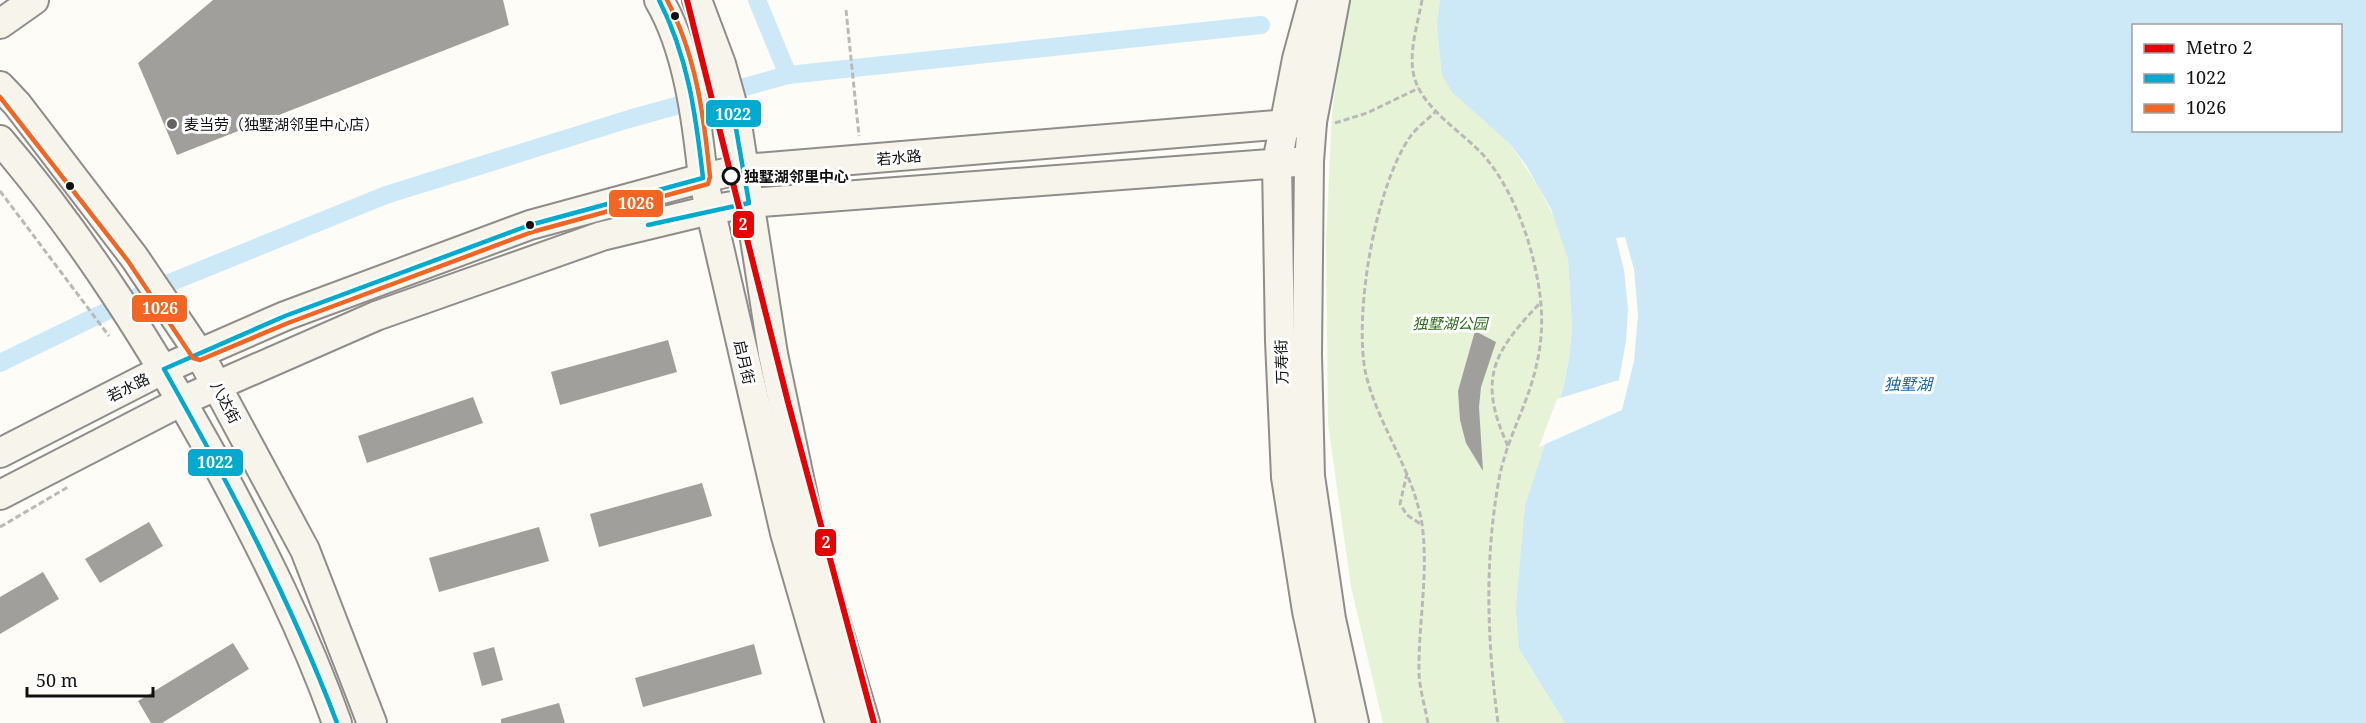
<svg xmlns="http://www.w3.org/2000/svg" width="2366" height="723" viewBox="0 0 2366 723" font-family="'Noto Serif','Noto Sans SC',serif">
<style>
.green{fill:#e7f3d7}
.water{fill:#cde8f7;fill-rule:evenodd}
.pier{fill:#fdfcf7}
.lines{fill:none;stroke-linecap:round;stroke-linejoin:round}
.canal{stroke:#cde8f7;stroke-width:18}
.building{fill:#a19f9c}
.secondary-casing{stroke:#8e8d8b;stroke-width:32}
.path{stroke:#b9b9b8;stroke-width:3;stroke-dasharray:6 3;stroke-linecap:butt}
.secondary{stroke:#f6f4eb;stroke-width:28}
.bus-1-casing{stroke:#fff;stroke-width:9}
.bus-2-casing{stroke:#fff;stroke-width:9}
.bus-1{stroke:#00a9ce;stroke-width:4.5}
.bus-2{stroke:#f26522;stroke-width:4.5}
.metro-1-casing{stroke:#fff;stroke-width:10}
.metro-1{stroke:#e60000;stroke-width:6}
.bus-dot{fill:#111;stroke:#fff;stroke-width:2}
.poi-dot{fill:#646362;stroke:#fff;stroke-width:2}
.stop-dot{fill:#fff;stroke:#111;stroke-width:3}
.labels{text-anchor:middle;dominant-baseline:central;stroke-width:6;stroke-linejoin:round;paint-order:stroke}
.poi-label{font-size:15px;fill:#111;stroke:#fff;text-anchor:start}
.street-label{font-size:15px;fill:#111;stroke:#fff}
.stop-label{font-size:15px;font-weight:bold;fill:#111;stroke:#fff;text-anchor:start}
.park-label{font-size:15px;font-style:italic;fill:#2f6b1f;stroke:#fff}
.water-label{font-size:16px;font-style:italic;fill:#1768a6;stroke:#fff}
.line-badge{stroke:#fff;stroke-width:2}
.badge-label{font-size:16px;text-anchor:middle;font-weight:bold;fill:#fff}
</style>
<rect width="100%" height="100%" fill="#fdfcf7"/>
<!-- green -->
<path class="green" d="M1349,0H1447L1490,125L1510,144L1538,186L1562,233L1568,259L1572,328L1569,359L1563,389L1525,505L1519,649L1565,723H1383L1351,587L1328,424L1326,241L1332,112Z"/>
<!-- water -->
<path class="water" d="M1440,0H2366V723H1565L1519,649L1516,608L1525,505L1563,389L1569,359L1572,328L1568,259L1551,209L1526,165L1510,144L1452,92L1442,75L1437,25ZM2134,26H2340V130H2134Z"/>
<!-- pier -->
<path class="pier" d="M1625,237L1634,269L1638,315L1634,361L1622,410L1539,447L1557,399L1619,380L1626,341L1628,309L1624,270L1616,238Z"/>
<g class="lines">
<!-- canal -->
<g class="canal">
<path d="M757,0L788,75"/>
<path d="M0,363L142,294L386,195L629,119L788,75L1261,25"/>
</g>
</g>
<!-- building -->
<g class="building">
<path d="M213,0H503L509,25L177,155L138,63Z"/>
<path d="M1475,331L1496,342L1481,387L1479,407L1483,471L1466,443L1460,420L1458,391Z"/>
<path d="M668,340L677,372L560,405L551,372Z"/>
<path d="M473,397L483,423L367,463L358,436Z"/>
<path d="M702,483L712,516L599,547L590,514Z"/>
<path d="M149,522L163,546L100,583L85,559Z"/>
<path d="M539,527L549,561L439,592L429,558Z"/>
<path d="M43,572L59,599L0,634V597Z"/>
<path d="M233,643L249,669L162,723H151L138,701Z"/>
<path d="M754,644L762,674L643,707L635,678Z"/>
<path d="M494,647L503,680L482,686L473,653Z"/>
<path d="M559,703L565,723H501V719Z"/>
</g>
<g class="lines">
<defs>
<g id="secondary">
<path d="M659,0C688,49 697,121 703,178L785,533L840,723"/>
<path d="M697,0L721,64L736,118L773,354L813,544L865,723"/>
<path d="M1313,0L1297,59L1277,163L1280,341L1286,477L1307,611L1331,723"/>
<path d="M1335,0L1312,122L1309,161L1307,354L1310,476L1331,619L1354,723"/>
<path d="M0,24L34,0"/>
<path d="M0,86L17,104L134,257L199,353L305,550L372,723"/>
<path d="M0,140C85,239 154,350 217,464C262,548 305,633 337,723"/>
<path d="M0,453L164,369L285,316L530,225L703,178L743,169L1312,122"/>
<path d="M0,495L182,401L376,316L602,236L710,210L749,203L1309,161"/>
</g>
</defs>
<!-- secondary casing -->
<use href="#secondary" class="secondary-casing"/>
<!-- path -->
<g class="path">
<path d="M1422,0C1418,23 1408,53 1414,76C1422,109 1463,132 1485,157C1511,188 1528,232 1536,272C1543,304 1544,335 1536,367C1528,403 1508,437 1500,474C1484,557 1487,640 1498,723"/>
<path d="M846,10L859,136"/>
<path d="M1335,123L1367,113L1419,88"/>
<path d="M0,191L109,336"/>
<path d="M1508,446C1477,379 1493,352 1541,302"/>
<path d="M1407,473L1400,504L1407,515L1422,525"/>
<path d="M0,527L68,487"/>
<path d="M1428,723C1425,707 1420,690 1419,674C1418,624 1429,574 1422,524C1413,470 1379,427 1366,375C1353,316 1375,187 1410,137C1416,128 1427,120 1435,112"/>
</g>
<!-- secondary -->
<use href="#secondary" class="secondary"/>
<defs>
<g id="bus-1">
<path d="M648,225L749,203L731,100"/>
<path d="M337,723C290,599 229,484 164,369L285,316L530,225L703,178C696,116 688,56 659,0"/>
</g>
<path id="bus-2" d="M0,97L128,261L193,358L200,360L288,323L532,232L708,184L710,177C704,116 696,55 667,0"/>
</defs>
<!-- bus-1 casing -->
<use href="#bus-1" class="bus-1-casing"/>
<!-- bus-2 casing -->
<use href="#bus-2" class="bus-2-casing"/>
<!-- bus-1 -->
<use href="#bus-1" class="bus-1"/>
<!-- bus-2 -->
<use href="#bus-2" class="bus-2"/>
<defs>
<path id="metro-1" d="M687,0L788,402L874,723"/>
</defs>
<!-- metro-1 casing -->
<use href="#metro-1" class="metro-1-casing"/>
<!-- metro-1 -->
<use href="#metro-1" class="metro-1"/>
</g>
<!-- markers -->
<g class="bus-dot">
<circle cx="675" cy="16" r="5"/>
<circle cx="70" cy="186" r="5"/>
<circle cx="530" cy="225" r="5"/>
</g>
<circle class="poi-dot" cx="172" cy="124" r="6"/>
<circle class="stop-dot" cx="731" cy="176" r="8"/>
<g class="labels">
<!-- poi labels -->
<g class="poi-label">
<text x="184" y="124">麦当劳（独墅湖邻里中心店）</text>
</g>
<!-- street labels -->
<g class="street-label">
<text transform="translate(899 157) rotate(-5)">若水路</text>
<text transform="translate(745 362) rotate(77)">启月街</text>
<text transform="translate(1281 362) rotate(-92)">万寿街</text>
<text transform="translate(128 387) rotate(-27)">若水路</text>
<text transform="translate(226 402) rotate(62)">八达街</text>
</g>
<!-- stop labels -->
<g class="stop-label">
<text x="744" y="176">独墅湖邻里中心</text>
</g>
<!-- park labels -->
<g class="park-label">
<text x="1450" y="323">独墅湖公园</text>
</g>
<!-- water labels -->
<g class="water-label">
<text x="1908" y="384">独墅湖</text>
</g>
</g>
<g class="line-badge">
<rect x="705" y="99" width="57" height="29" rx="6" fill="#00a9ce"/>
<rect x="608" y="189" width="56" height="29" rx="6" fill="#f26522"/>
<rect x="732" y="210" width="23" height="29" rx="6" fill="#e60000"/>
<rect x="131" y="294" width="57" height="29" rx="6" fill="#f26522"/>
<rect x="187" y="448" width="57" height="29" rx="6" fill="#00a9ce"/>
<rect x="814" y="528" width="23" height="29" rx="6" fill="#e60000"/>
</g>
<g class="badge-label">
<text x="733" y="120">1022</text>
<text x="636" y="209">1026</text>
<text x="743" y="230">2</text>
<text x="160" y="314">1026</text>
<text x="215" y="468">1022</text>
<text x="826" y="548">2</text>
</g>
<!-- legend -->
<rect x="2132" y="24" width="210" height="108" fill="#ffffff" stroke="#a0a0a0" stroke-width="1.5"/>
<rect x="2144" y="44" width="30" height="9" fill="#e60000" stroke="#a0a0a0" stroke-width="1.5"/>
<text x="2186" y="54" font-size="18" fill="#111111">Metro 2</text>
<rect x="2144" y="74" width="30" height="9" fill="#00a9ce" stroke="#a0a0a0" stroke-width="1.5"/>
<text x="2186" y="84" font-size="18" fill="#111111">1022</text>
<rect x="2144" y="104" width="30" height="9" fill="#f26522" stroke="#a0a0a0" stroke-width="1.5"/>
<text x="2186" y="114" font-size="18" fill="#111111">1026</text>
<!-- scale -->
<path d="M27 687v9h126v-9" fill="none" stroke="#111111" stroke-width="3"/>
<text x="36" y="687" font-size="18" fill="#111111" stroke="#ffffff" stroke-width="4.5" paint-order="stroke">50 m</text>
</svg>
